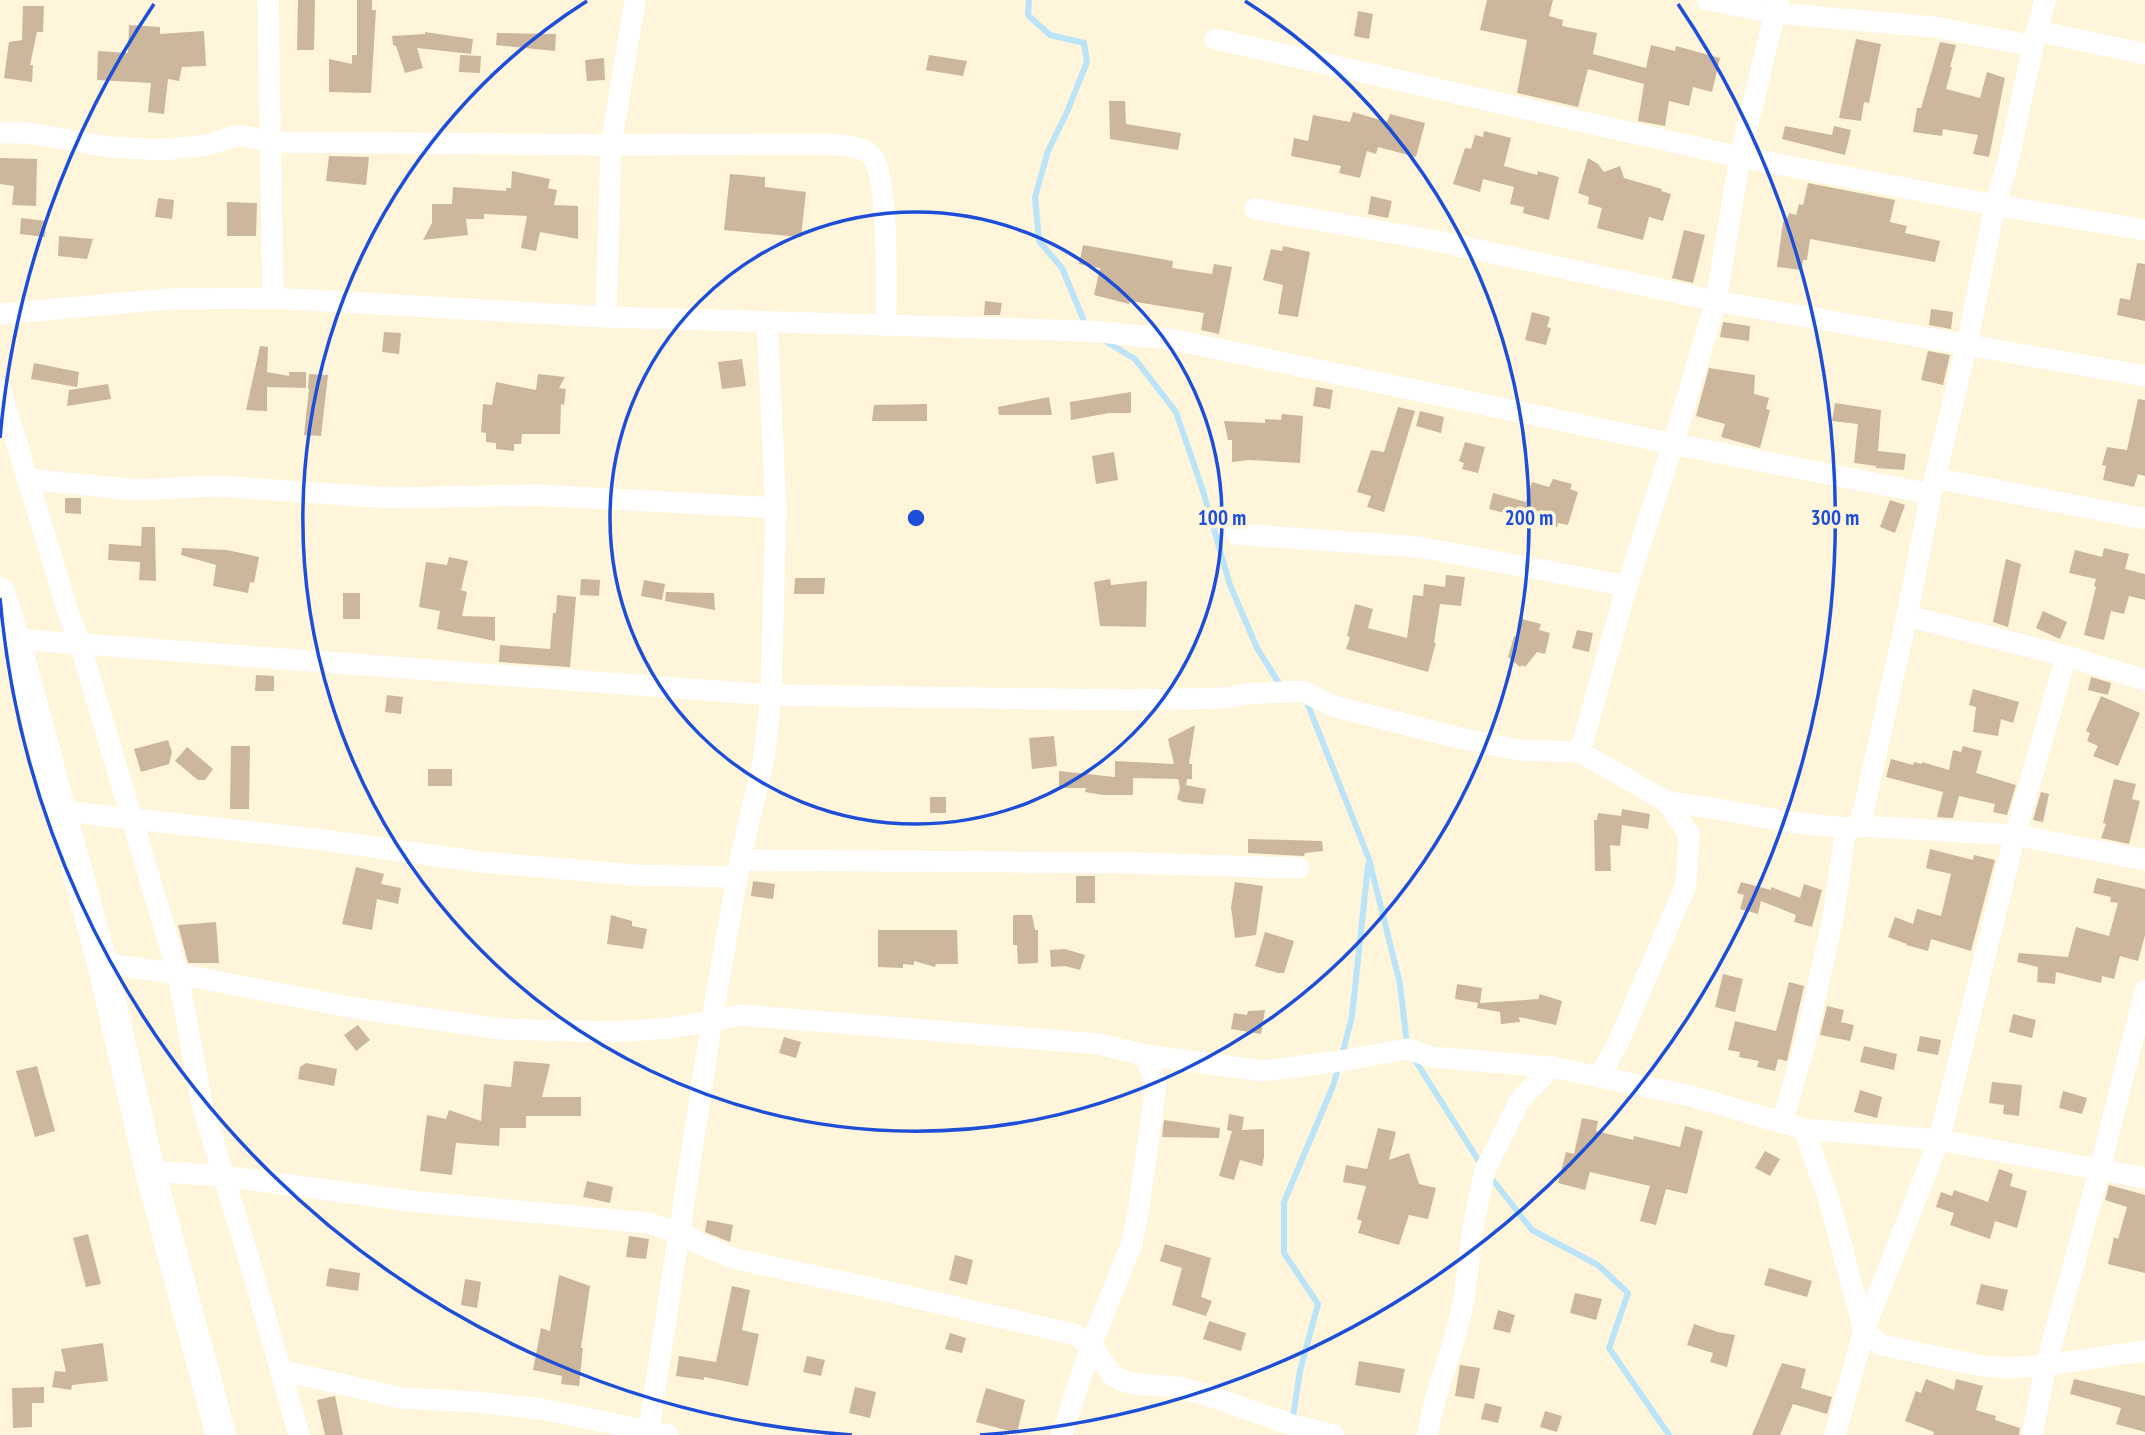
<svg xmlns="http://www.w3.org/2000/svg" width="2145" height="1435" viewBox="0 0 2145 1435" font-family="'PT Sans Narrow',sans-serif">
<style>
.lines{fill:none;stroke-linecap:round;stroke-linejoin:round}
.stream{stroke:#bce4f8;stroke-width:6}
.building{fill:#ccb69c}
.minor{stroke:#fff;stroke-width:21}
.secondary{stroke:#fff;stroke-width:30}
.ring{fill:none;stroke:#1d4ed8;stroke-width:3.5}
.centre{fill:#1d4ed8;stroke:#fef5db;stroke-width:3.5}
.ring-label{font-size:21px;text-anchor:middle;font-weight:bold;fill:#1d4ed8;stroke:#fef5db;stroke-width:7;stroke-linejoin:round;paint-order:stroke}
</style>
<rect width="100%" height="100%" fill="#fef5db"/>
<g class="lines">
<!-- stream -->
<g class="stream">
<path d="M1029,0L1028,15L1050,35L1084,43L1087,62L1067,112L1048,151L1035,197L1039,241L1062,268L1086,326"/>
<path d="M1105,341L1135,359L1176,412L1203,491L1230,585L1257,648L1282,688"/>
<path d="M1306,700L1369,859L1400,984L1407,1044"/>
<path d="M1342,1055L1352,1016L1368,865"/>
<path d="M1413,1057L1482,1166"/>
<path d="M1489,1175L1532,1230L1598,1265L1628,1293L1609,1348L1669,1435"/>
<path d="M1292,1423L1300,1371L1318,1304L1284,1253V1202L1333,1086L1339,1065"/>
</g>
</g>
<!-- building -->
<g class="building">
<path d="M298,0H315L314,50H297Z"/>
<path d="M357,0H372V10H376L371,93L329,92V59L352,64V55H357Z"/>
<path d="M1487,0H1553L1549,16L1563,20L1562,26L1597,33L1593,54L1646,68L1651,45L1675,51L1676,46L1720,58L1712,92L1693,87L1689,106L1669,101L1665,126L1638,121L1644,84L1588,69L1578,107L1517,93L1527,40L1480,30Z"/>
<path d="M23,6H44L43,32H37L30,65H33L32,82L4,78L9,42L22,40Z"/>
<path d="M1358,11L1373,14L1369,39L1354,36Z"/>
<path d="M129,25L160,27V34L204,31L206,66L182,67L179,81L168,79L164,114L148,112L151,83L97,80L98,51L128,53Z"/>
<path d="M425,32L473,39L471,54L417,48L423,68L405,73L396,46L393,45L392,36L425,34Z"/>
<path d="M497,33L556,34L555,51L496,45Z"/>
<path d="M1856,39L1881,44L1869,103L1864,102L1861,121L1839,118Z"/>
<path d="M1940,42L1956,45L1950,67H1952L1946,89L1980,98L1987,72L2005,78L1989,157L1973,154L1978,135L1943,129L1942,136L1913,132L1917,108H1921Z"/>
<path d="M460,55L481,56L480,73L459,72Z"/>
<path d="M929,55L967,61L963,76L926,70Z"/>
<path d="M604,58L605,80L587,81L585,60Z"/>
<path d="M1109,101H1125L1126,124L1181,133L1178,150L1110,139Z"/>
<path d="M1353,112L1387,122L1390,114L1425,123L1416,157L1378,147L1376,154L1367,151L1360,178L1339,173L1341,166L1291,156L1294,138L1308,141L1313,115L1350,122Z"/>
<path d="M1785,126L1832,135L1834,126L1851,130L1845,155L1782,139Z"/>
<path d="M1484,131L1511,138L1504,166L1537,175L1538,171L1559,177L1549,220L1523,213L1524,207L1510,204L1514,187L1483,179L1480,192L1453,184L1465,148L1471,149L1475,135L1483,137Z"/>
<path d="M329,156L369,157L366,185L326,181Z"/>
<path d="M0,158L37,159L36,206L12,205L14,186L0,184Z"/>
<path d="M1588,158L1598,164L1604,172L1620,166L1624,178L1662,189L1661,191L1671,194L1663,221L1649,217L1643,240L1597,228L1602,208L1588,204L1589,197L1578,193Z"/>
<path d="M512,171L550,179L548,188L557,190L554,205L578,206V239L540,232L536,251L521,248L527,216L484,214V219H466L468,235L423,240L432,223V204H452L453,187L506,191V188H511Z"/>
<path d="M730,174L765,177V187L806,192L801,237L724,230Z"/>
<path d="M1808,183L1895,200L1890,222L1907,226L1905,233L1940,241L1935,262L1810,239L1807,260H1803L1802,270L1777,267L1783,222H1786L1789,213L1796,215L1799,204L1803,205Z"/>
<path d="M1371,196L1392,201L1388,218L1368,214Z"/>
<path d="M158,198L174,200L172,219L155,217Z"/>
<path d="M227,202L257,203L256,236H227Z"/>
<path d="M21,218L46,221L45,237L20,234Z"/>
<path d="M1684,230L1705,235L1693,283L1672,278Z"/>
<path d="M59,236L93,239L87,259L58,256Z"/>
<path d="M1083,245L1173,261L1172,268L1212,274L1214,264L1232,267L1219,334L1201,330L1204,313L1130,301L1129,304L1094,295L1100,268L1079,264Z"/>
<path d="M1283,246L1310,252L1298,317L1278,314L1283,285L1263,280L1271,249L1282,251Z"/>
<path d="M2137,263L2145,264V321L2117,315L2120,298L2130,300Z"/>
<path d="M985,301L1002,303L1000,315H984Z"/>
<path d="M1931,309L1953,312L1951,329L1929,325Z"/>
<path d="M1532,312L1550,317L1547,327L1551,328L1546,345L1525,340Z"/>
<path d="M1723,322L1750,326L1749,341L1720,337Z"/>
<path d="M384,332L401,333L399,354L382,352Z"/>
<path d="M260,346L268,347L267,372L289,376V372H306V388L267,387V411L246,410Z"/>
<path d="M1928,351L1950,355L1943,385L1921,380Z"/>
<path d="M742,359L746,386L722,389L718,362Z"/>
<path d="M34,363L79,372L77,387L31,379Z"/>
<path d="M1709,368L1755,375L1754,394L1769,398L1766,409L1770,410L1760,448L1721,437L1725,424L1696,416Z"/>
<path d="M309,374L328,375L321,436L304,435L309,389H308Z"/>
<path d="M538,374L565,377L559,388L566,389L564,405L561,404L560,434H522L521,444H514V451L496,449V443L486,442V433L481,432L483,404L492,405L496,382L536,390Z"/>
<path d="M108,384L111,399L67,406L69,390Z"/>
<path d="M1316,387L1333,390L1330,409L1313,406Z"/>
<path d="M1131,392V413H1109L1071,420L1070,402Z"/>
<path d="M1049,397L1052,415H999L998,407Z"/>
<path d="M2138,399L2145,400V476L2138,474L2134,487L2103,480L2106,466L2102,465L2107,447L2127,450Z"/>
<path d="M1835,403L1881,410L1877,466L1854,463L1858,424L1832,421Z"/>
<path d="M927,404V421H872L874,405Z"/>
<path d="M1398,407L1415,411L1384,512L1367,507L1371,496L1357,492L1371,450L1384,452Z"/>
<path d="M1420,411L1444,417L1441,433L1416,426Z"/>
<path d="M1282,414L1303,416L1300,463L1249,460L1232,462V440H1228L1224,421L1265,423V419L1281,420Z"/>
<path d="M1465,442L1485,447L1478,473L1462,469L1464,463L1459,461Z"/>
<path d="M1878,451L1906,454L1904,470L1876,468Z"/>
<path d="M1114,452L1118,480L1096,484L1092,456Z"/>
<path d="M1553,479L1572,484L1570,489L1578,492L1568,525L1558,523L1557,527L1489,509L1493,493L1526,502L1532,482L1549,487Z"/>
<path d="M65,498H81V514L65,513Z"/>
<path d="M1890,500L1905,505L1895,533L1880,527Z"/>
<path d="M142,527H155L156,581L139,580L140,562L108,560L109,544L141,546Z"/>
<path d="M182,548L227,550L259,557L254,583L250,582L248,593L213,586L216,565L181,555Z"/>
<path d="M2104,548L2129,554L2125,569L2145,574V600L2129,596L2124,614L2111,611L2104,640L2084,635L2096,587L2094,586L2096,579L2069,573L2075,550L2102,557Z"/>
<path d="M449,557L468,561L461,590L467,592L462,616L495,617V641L437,629L440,611L419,607L426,562L447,565Z"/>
<path d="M2006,559L2021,564L2008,627L1993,622Z"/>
<path d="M1446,575L1465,577L1461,606L1440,604L1434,643H1436L1428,672L1346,649L1350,637L1347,636L1355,604L1373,609L1368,628L1407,638L1413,595L1423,596L1424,584L1445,587Z"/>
<path d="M795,578H825L824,594H794Z"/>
<path d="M581,579L600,580L599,596L580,595Z"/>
<path d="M1110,579L1111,585L1147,581L1146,627L1100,626L1094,582Z"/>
<path d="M644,580L665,584L662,600L641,596Z"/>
<path d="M666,592L714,593L715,610L665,601Z"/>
<rect x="343" y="593" width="17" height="26"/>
<path d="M557,595L576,597L570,667L499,662L500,645L550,649L553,613H556Z"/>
<path d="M2043,611L2067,622L2060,639L2036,628Z"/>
<path d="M1522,619L1541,624L1539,630L1550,633L1545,654L1537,652L1525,667L1522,665L1520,667L1508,657L1514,636L1517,638Z"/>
<path d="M1577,630L1593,633L1589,652L1572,648Z"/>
<path d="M256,675L274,676V691H255Z"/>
<path d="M2091,677L2111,683L2108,695L2088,690Z"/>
<path d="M1973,689L2019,702L2013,723L2001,719L1998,736L1973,732L1976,707L1969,705Z"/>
<path d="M387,695L403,697L401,714L385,712Z"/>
<path d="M2101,696L2140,713L2118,766L2093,756L2098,746L2087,741L2090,733L2086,731Z"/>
<path d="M1195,725L1189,764H1192V779H1187L1186,785L1206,789L1203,804L1183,802L1177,799L1180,788L1178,779L1133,778V795H1103L1085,792L1086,788H1059V771L1115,777V761L1174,764L1168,739Z"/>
<path d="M1054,736L1057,766L1032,769L1029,738Z"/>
<path d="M168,740L172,752L169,764L141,772L134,749Z"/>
<path d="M231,746H250L249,809H230Z"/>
<path d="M1963,746L1982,751L1976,773L2016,785L2007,815L1993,812L1995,804L1959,796L1953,818L1937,817L1943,792L1886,777L1891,759L1913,765L1914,762L1922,764V762L1949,770L1953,750L1961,752Z"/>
<path d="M187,747L213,769L205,780H198L175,761Z"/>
<rect x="428" y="769" width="24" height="17"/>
<path d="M2114,779L2136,784L2132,799L2140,801L2129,844L2101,838L2106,824L2103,823Z"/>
<path d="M2041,792L2049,794L2043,822L2033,820Z"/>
<rect x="930" y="797" width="16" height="16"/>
<path d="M1622,809L1650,814L1648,829L1622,825L1620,846L1610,845L1611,871H1595L1594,820H1597L1598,813L1621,816Z"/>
<path d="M1248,839L1322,841L1323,851L1305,853L1304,856L1248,853Z"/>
<path d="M1930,849L1973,860L1974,855L1995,860L1971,951L1931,939L1928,951L1906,945L1907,944L1888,937L1895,917L1913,924L1917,909L1941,916L1951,874L1926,868Z"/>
<path d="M356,867L384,874L381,884L401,888L398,904L377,899L372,930L342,924Z"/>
<rect x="1076" y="876" width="19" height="27"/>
<path d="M2097,878L2145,889V935L2138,961L2120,956L2114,979L2102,976L2101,983L2056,972L2055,984L2037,982L2038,967L2017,962L2019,953L2068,957L2076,927L2109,936L2118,903L2110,902L2111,897L2093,893Z"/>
<path d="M753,881L775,884L773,899L751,896Z"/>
<path d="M1235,882L1263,886L1256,935L1235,938L1231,907Z"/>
<path d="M1741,882L1771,890V887L1800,898L1804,884L1822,890L1812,927L1794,922L1796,915L1761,901L1758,914L1740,909L1744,895L1737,893Z"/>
<path d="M611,915L632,921V926L647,929L643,949L607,944Z"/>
<path d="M1013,915H1032L1035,930H1038V963L1018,964L1017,945H1013Z"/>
<path d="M216,922L219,963H188L178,925Z"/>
<path d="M878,930H957L958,964H936L935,967L914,961V965L903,964V968L878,967Z"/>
<path d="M1265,932L1294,941L1284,973H1278L1255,966Z"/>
<path d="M1065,949L1085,955L1080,970L1065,966L1051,967L1050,950Z"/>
<path d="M1723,974L1743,979L1735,1012L1715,1007Z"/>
<path d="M1789,982L1804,986L1787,1061L1778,1059L1775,1071L1757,1067L1759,1061L1739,1057L1740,1052L1728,1050L1735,1021L1776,1031Z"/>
<path d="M1457,984L1482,988L1480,1003L1539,999V994L1562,1001L1556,1025L1519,1017L1520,1022L1501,1024L1500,1012L1477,1008L1478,1003L1455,999Z"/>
<path d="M1827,1006L1844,1010L1841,1022L1854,1025L1850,1041L1820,1035Z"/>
<path d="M1265,1010L1261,1034L1231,1029L1234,1013L1247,1015L1248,1011Z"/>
<path d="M2013,1014L2036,1020L2032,1038L2009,1032Z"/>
<path d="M358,1025L370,1040L356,1051L344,1035Z"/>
<path d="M1920,1036L1941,1040L1938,1055L1917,1051Z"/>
<path d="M784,1037L801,1042L796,1058L779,1053Z"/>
<path d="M1864,1046L1897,1054L1894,1070L1860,1062Z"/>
<path d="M514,1061L550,1064L542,1097H581V1116H526V1128H500L499,1146L456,1143L452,1175L420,1171L427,1115L446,1119L449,1110L481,1121L484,1084L511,1087Z"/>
<path d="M306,1063L337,1069L334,1086L298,1079L300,1067Z"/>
<path d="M37,1066L55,1131L35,1137L16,1071Z"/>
<path d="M1992,1082L2022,1085L2019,1116L2003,1114L2004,1105L1989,1103Z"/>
<path d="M1860,1090L1882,1097L1877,1118L1854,1112Z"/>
<path d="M2063,1091L2087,1098L2082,1114L2059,1108Z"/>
<path d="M1229,1114L1244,1117L1242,1130L1264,1129V1157L1262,1166L1240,1160L1234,1180L1219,1176L1232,1131L1227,1130Z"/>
<path d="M1582,1118L1598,1121L1596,1131L1633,1140L1634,1136L1680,1147L1685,1126L1703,1131L1687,1194L1666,1189L1656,1225L1640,1221L1650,1186L1590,1172L1585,1190L1558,1183L1566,1152L1574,1154Z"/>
<path d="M1164,1120L1220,1128L1219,1138L1162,1137Z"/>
<path d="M1378,1128L1396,1132L1389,1160L1409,1153L1419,1184L1436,1188L1428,1219L1409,1215L1399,1245L1358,1233L1362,1221L1357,1219L1366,1186L1343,1182L1346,1165L1367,1169Z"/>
<path d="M1765,1151L1780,1159L1770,1176L1755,1168Z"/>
<path d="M1999,1169L2013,1174L2010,1186L2027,1191L2017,1228L1995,1221L1990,1239L1950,1225L1954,1213L1936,1207L1941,1192L1952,1196L1954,1190L1988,1202Z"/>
<path d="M587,1181L613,1187L610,1203L583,1197Z"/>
<path d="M2109,1185L2145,1195V1273L2108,1264L2114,1237L2118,1239L2127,1207L2105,1200Z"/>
<path d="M707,1220L733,1225L730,1242L705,1232Z"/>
<path d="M88,1234L101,1284L86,1287L73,1238Z"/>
<path d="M629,1236L649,1239L646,1259L626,1257Z"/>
<path d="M1165,1244L1211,1258L1201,1297L1212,1301L1206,1316L1172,1305L1182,1268L1160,1261Z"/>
<path d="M955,1255L973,1260L967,1285L949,1280Z"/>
<path d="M329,1268L360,1273L358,1291L326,1286Z"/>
<path d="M1769,1268L1812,1281L1807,1297L1764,1285Z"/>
<path d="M559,1275L590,1286L581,1348H583L579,1386L561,1384L562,1376L533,1370L541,1328L550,1331Z"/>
<path d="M465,1279L481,1282L477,1308L461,1305Z"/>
<path d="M1981,1284L2008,1290L2003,1311L1976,1304Z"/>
<path d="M732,1286L750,1290L742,1330L759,1334L748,1386L704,1377V1380L676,1376L679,1356L716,1362Z"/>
<path d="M1575,1293L1602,1299L1596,1320L1570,1313Z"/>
<path d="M1498,1310L1515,1315L1510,1333L1493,1329Z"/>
<path d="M1209,1321L1246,1333L1241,1351L1203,1339Z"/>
<path d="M1694,1324L1718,1332L1735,1335L1727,1367L1710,1362L1713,1353L1687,1345Z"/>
<path d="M950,1333L966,1338L962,1353L945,1349Z"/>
<path d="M103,1343L108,1381L72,1385L71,1390L52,1387L55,1371L66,1372L61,1349Z"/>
<path d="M807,1356L825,1360L821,1376L803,1372Z"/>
<path d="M1359,1361L1405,1369L1400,1393L1355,1385Z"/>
<path d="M1782,1363L1806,1369L1801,1388L1832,1397L1827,1414L1793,1404L1780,1435H1752Z"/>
<path d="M1460,1365L1480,1368L1474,1399L1455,1396Z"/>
<path d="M1926,1379L1954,1390L1956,1379L1983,1386L1976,1410L1996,1416L1995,1420L2020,1428L2019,1435H1933L1934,1432L1905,1421L1916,1391L1921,1393Z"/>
<path d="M2074,1379L2145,1396V1432L2116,1424L2121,1408L2070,1394Z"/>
<path d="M44,1387V1403H32V1427L13,1428L12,1388Z"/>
<path d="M855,1387L876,1392L870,1418L849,1413Z"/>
<path d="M986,1388L1025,1400L1017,1433L976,1422Z"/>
<path d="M335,1396L343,1435H325L317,1400Z"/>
<path d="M1485,1403L1502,1407L1498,1423L1481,1419Z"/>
<path d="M1545,1411L1562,1416L1557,1432L1540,1427Z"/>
</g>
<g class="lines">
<!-- minor -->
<g class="minor">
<path d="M268,0L273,298"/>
<path d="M1707,0L1775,13L1934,27L2033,46"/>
<path d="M2037,31L2145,54"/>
<path d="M1215,39L1740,157L1995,205L2145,230"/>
<path d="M0,133H29L109,147L162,150L207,145L239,135L271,142L611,145L824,144C838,145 860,145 871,155C890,174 886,295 886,325"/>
<path d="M1255,209L1437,241L1716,301L2145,376"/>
<path d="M0,314L168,299L273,298L606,317L1088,331L1170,339L1673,444L1931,494"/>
<path d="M606,317L611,145L635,0"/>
<path d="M0,388L69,615L80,644L178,974L202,1104L253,1273L299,1435"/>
<path d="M1935,478L2145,519"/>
<path d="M27,479L135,490L216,486L391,498L536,495L776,508"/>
<path d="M1236,534L1419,547L1627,586"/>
<path d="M1907,616L2066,656L2145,680"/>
<path d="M15,639L771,695L1131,700L1224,698L1247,694L1302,691L1333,706L1460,738L1518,750L1580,752L1667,802L1712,808L1789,822L1846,828L1860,826L2015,835L2145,860"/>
<path d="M1580,752L1627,586L1673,444L1716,301L1740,157L1778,0"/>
<path d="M61,811L315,839L481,862L635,875L737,877"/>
<path d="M1860,826L1907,616L1931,494L1967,344L1995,205L2008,162L2033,46L2045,0"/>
<path d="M740,860L1134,863L1299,868"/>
<path d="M102,963L178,974L355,1008L501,1029L614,1032L672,1028L741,1015L1099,1044L1145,1055L1263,1071L1340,1061L1408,1049L1431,1057L1552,1067L1691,1096L1804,1129L1939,1140L2145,1178"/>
<path d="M1600,1076L1617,1045L1686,885L1689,834L1667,802"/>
<path d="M1782,1123L1805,1044L1833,918L1846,828"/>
<path d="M1804,1129L1829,1200L1864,1330L1881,1345L1982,1366L2009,1368L2046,1365L2145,1351"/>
<path d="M150,1171L223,1176L410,1201L648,1223L680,1233L706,1247L736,1259L890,1292L1073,1334L1091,1345L1112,1375L1123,1381L1136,1384L1177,1387L1204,1394L1292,1425L1334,1435"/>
<path d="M280,1370L401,1398L476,1402L542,1409L668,1435"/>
<path d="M648,1435L712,1020L740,860L764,758L771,695L776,508L767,322"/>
<path d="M1062,1435L1091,1345L1132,1243L1138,1214L1156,1085L1145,1055"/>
<path d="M1427,1435L1436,1396L1453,1344L1463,1305L1474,1222L1485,1170L1520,1100L1552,1067"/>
<path d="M1835,1435L1864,1330L1939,1140L2015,835L2066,656"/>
<path d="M2032,1435L2046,1365L2100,1169L2145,991"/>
</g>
<!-- secondary -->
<path class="secondary" d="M0,592L15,639L102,963L150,1171L221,1435"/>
</g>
<!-- distance rings -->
<g class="ring">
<circle cx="916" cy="518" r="306"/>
<path d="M1245 1A613 613 0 1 1 587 1"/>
<path d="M852 1435A919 919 0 0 1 0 598M0 438A919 919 0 0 1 154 4M1678 4A919 919 0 0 1 980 1435"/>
</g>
<circle cx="916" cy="518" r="10" class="centre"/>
<g class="ring-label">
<text x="1222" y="525">100 m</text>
<text x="1529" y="525">200 m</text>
<text x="1835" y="525">300 m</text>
</g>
</svg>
